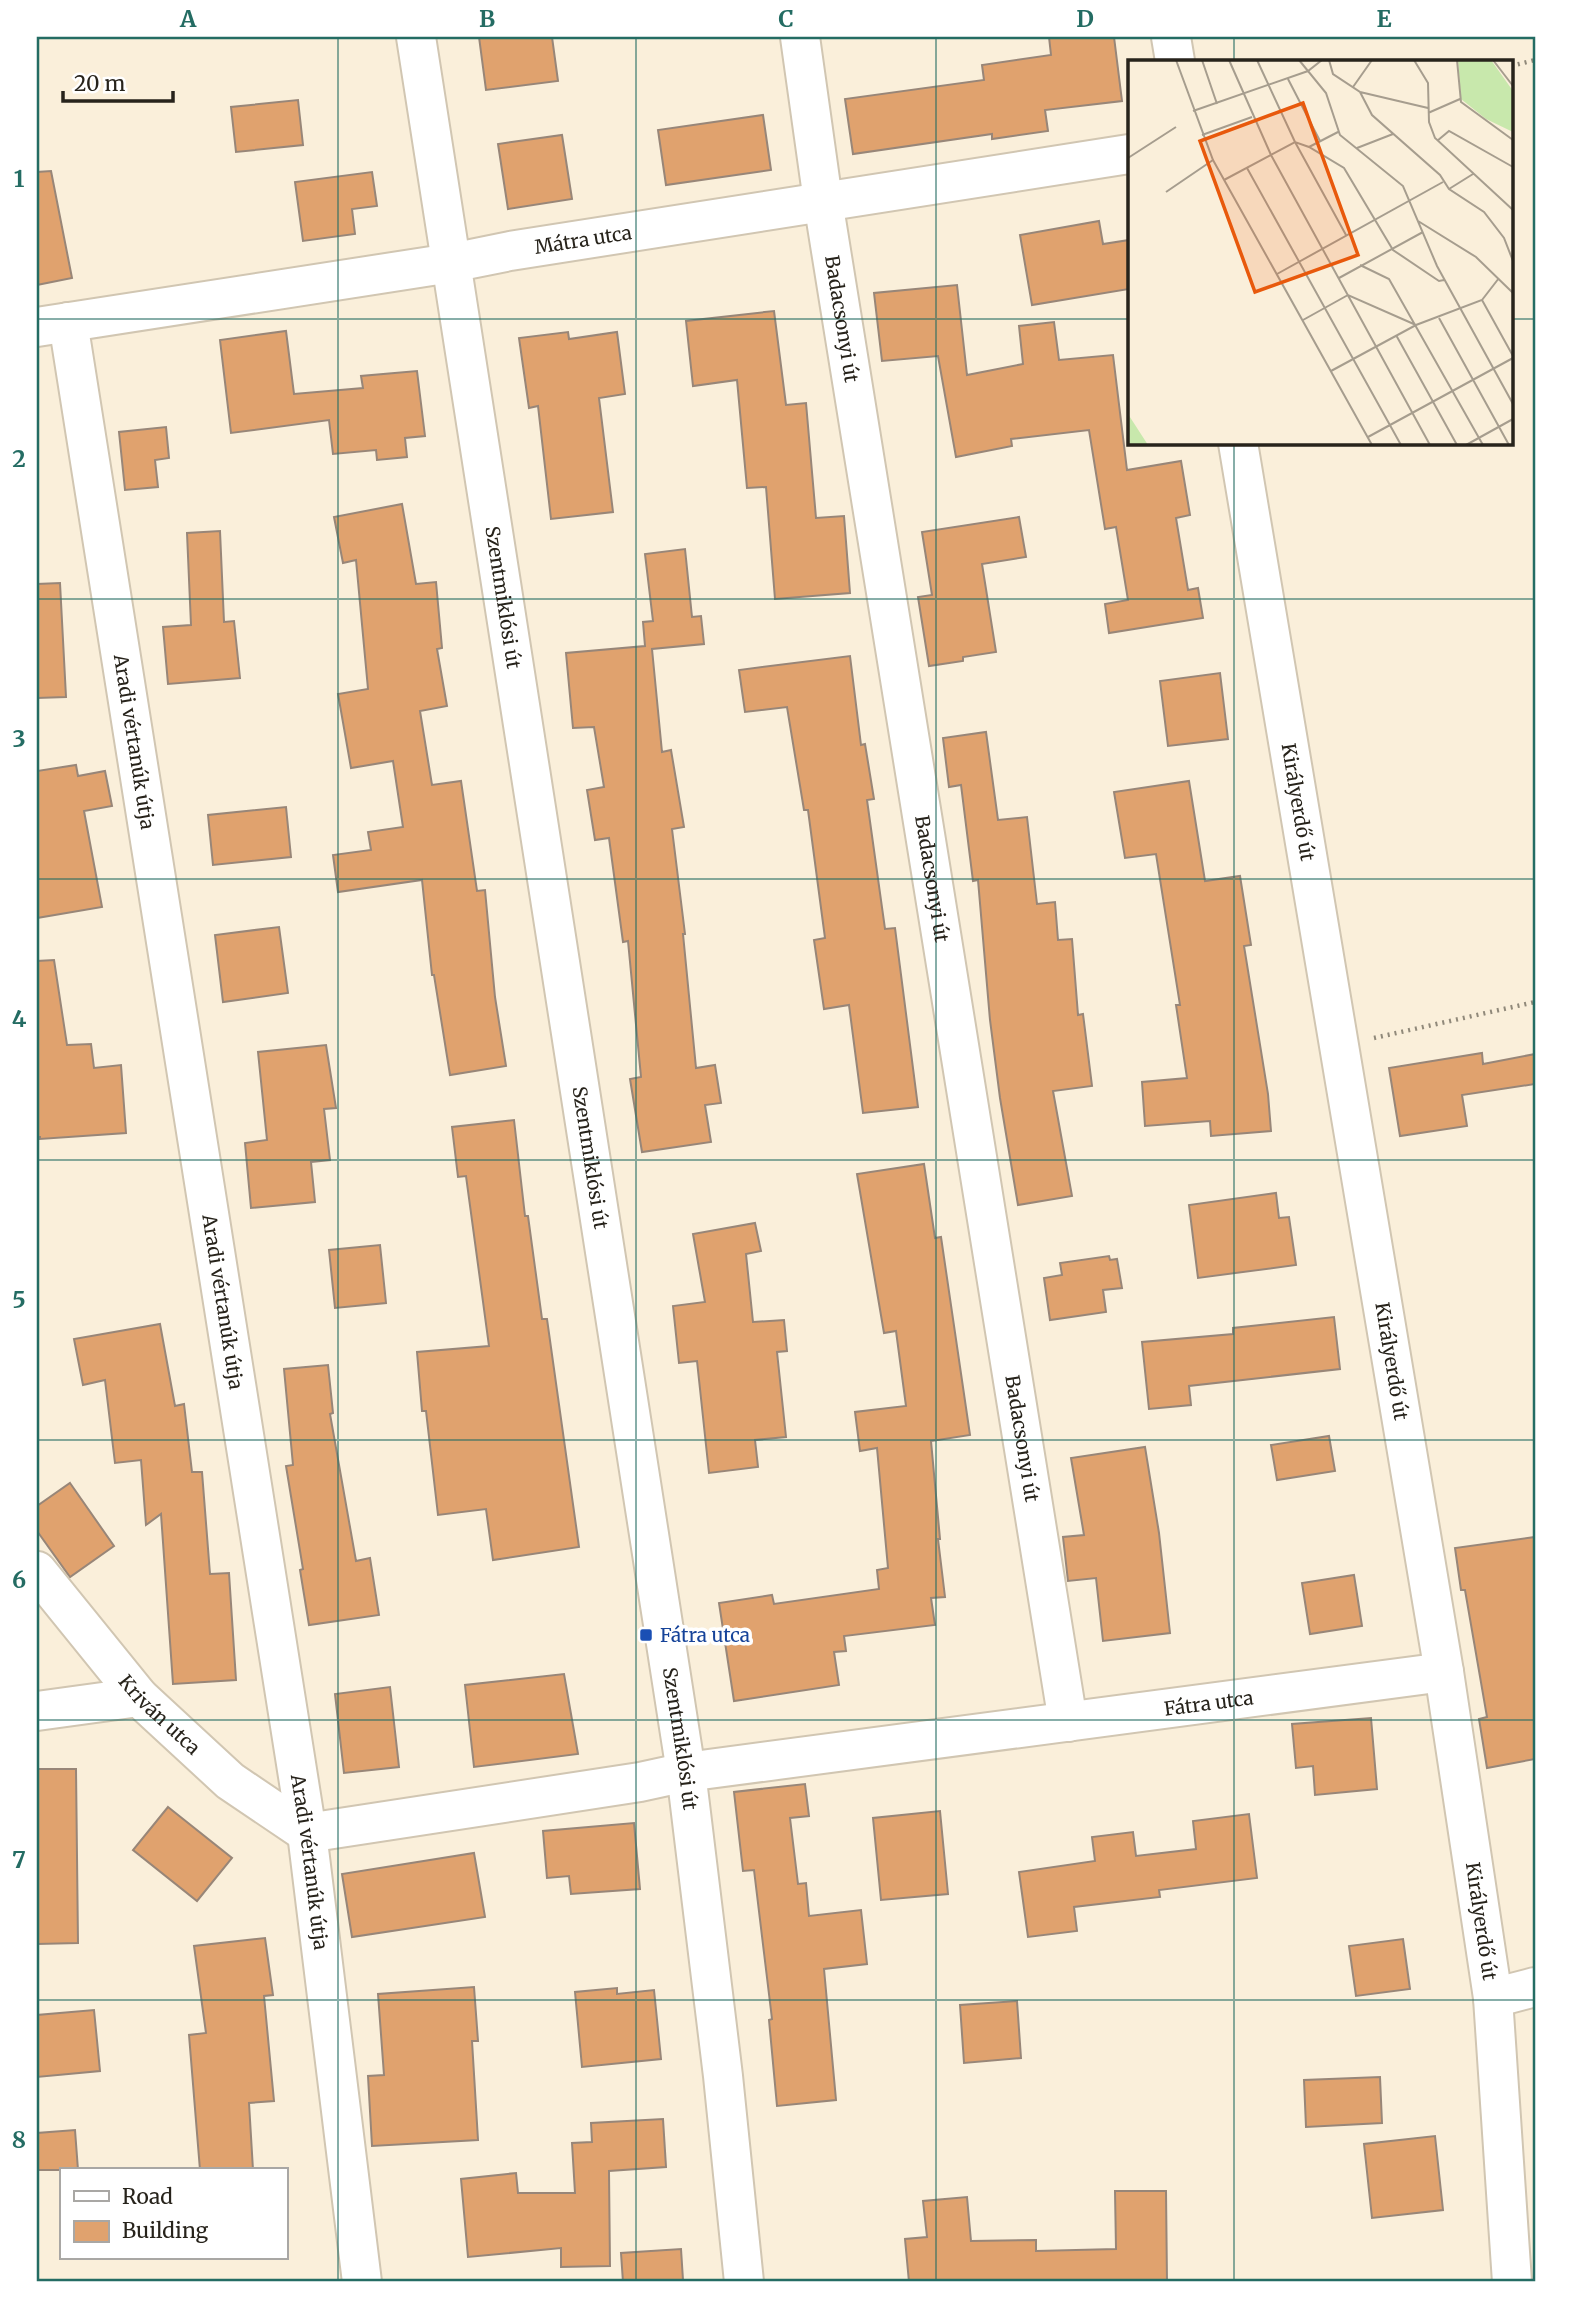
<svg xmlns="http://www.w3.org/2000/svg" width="1572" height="2319" viewBox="0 0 1572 2319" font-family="Merriweather,serif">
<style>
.building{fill:#e0a26e;stroke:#988678;stroke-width:2}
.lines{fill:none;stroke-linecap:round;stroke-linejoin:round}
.minor-casing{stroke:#d1c6b2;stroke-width:42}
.tertiary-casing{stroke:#d1c6b2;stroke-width:42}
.path{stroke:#90897a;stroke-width:4.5;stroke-dasharray:2 5;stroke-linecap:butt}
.minor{stroke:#fff;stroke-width:38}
.tertiary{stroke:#fff;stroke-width:38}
.grid{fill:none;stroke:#246c63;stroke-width:2;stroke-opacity:0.55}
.transit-dot{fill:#1a4fb4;stroke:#fff;stroke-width:2.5}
.labels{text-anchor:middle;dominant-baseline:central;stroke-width:7;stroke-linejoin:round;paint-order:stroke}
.street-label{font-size:19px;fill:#27231b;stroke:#fff}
.transit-label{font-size:19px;fill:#164399;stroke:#fff;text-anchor:start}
.inset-road{fill:none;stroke:#a69d8e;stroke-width:2}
.view{fill:#e8590c;fill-opacity:0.15;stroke:#e8590c;stroke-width:3.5}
.inset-edge{fill:none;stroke:#27231b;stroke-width:3.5}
.neatline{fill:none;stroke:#246c63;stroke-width:2.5}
.grid-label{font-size:23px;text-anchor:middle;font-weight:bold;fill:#246c63}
</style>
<rect width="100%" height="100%" fill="#faefda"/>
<!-- building -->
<g class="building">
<path d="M479,37H552L558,81L486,90Z"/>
<path d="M1049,37H1114L1122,101L1045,110L1048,131L992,139V134L853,154L845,99L984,80L982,65L1051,55Z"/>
<path d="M298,100L303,145L236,152L231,107Z"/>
<path d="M763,115L771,170L666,185L658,130Z"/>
<path d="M562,135L572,199L508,209L498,144Z"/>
<path d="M51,171L72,278L37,285V172Z"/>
<path d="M372,172L377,206L352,209L355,234L303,241L295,182Z"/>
<path d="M1099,221L1103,244L1129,240V289L1032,305L1020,235Z"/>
<path d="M957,285L967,375L1023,364L1019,326L1054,322L1059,360L1113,355L1127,470L1181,461L1190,515L1176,518L1188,590L1198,588L1203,618L1109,633L1105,604L1128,600L1116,527L1105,529L1089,430L1011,439L1012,446L956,457L938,356L882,361L874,293Z"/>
<path d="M774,311L786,405L806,403L816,518L844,516L850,593L775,599L766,487L747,488L737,380L693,386L686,321Z"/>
<path d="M286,331L294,394L363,388L361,376L417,371L425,436L405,438L407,457L377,460L376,450L333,454L329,420L231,433L220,340Z"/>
<path d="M568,332L569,339L617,332L625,394L599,398L613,512L551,519L538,406L529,408L519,338Z"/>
<path d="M166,427L169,458L155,460L158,487L125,490L119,432Z"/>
<path d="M402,504L416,584L436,582L442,648L437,649L447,706L420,711L432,785L461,781L477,891L485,890L495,997L506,1066L450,1075L434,975H432L422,880L338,892L333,855L371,850L368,832L403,827L393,761L351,768L338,694L368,689L356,560L343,563L334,517Z"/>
<path d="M1019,517L1026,557L982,564L996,652L963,657V661L929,666L918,597L932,595L922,532Z"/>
<path d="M220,531L224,622L234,621L240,678L168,684L163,627L191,625L187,533Z"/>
<path d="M685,549L692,617L701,616L704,644L652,649L662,752L671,750L684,827L672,829L685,934H683L696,1068L715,1065L721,1103L705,1105L711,1142L642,1152L630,1079L641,1077L628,941L623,942L609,838L595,840L587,790L604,787L594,727L573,728L566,653L645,646L643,622L653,621L645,554Z"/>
<path d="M60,583L66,697L37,698V584Z"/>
<path d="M850,656L861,745L865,744L874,799L867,800L885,929L895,928L918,1107L863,1113L849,1005L824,1009L814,940L825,938L808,810H804L787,707L745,712L739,670Z"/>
<path d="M1220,673L1228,739L1168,746L1160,681Z"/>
<path d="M986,732L998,820L1027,817L1037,904L1055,902L1058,940L1072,939L1078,1015L1083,1014L1092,1086L1053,1091L1072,1196L1018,1205L1000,1098L990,1020L978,880L973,881L961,785L949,787L943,738Z"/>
<path d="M76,765L78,776L105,771L112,806L84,811L102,907L37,918V771Z"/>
<path d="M1189,781L1205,881L1240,876L1251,945L1244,946L1268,1094L1271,1131L1211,1136L1210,1121L1145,1126L1142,1082L1187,1078L1176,1005H1180L1156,854L1125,858L1114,792Z"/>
<path d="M286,807L291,857L213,865L208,815Z"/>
<path d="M279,927L288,993L223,1002L215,935Z"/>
<path d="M54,960L67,1045L91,1044L94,1068L121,1065L126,1133L40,1139V1137H37V961Z"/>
<path d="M326,1045L336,1108L324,1109L330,1160L311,1162L315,1202L251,1208L245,1143L267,1140L258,1052Z"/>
<path d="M1482,1053L1483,1064L1535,1054V1084L1462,1095L1467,1126L1400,1136L1389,1068Z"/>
<path d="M514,1120L525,1216H528L542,1319H547L579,1547L493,1560L486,1509L438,1515L426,1411H422L417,1352L489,1346L466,1176L458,1177L452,1127Z"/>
<path d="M924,1164L935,1238L941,1237L970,1435L931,1441L940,1539H938L945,1597L931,1598L935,1625L844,1636L846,1651L834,1652L839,1685L734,1701L719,1603L772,1595L774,1604L879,1589L877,1570L888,1568L877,1448L860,1451L855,1412L906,1406L896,1331L884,1333L857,1174Z"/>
<path d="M1276,1193L1279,1218L1289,1217L1296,1265L1198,1278L1189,1205Z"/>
<path d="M755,1223L761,1251L746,1254L753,1322L784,1320L787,1351L777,1352L786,1437L755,1440L758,1467L709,1473L697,1361L679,1363L673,1306L705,1302L693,1234Z"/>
<path d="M380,1245L386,1303L335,1308L329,1250Z"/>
<path d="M1109,1256L1110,1260L1117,1259L1122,1288L1103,1290L1106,1312L1050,1320L1044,1278L1062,1275L1060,1263Z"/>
<path d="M1334,1317L1340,1369L1189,1386L1191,1405L1149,1409L1142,1342L1233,1334V1328Z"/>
<path d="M160,1324L175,1406L184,1404L192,1472H202L210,1574L229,1573L236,1680L173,1684L161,1514L146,1525L141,1460L115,1463L105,1380L83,1385L74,1339Z"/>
<path d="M328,1365L333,1413L330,1414L356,1561L370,1558L379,1615L309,1625L300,1570L303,1569L286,1466L293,1465L284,1369Z"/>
<path d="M1329,1436L1335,1471L1277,1480L1271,1445Z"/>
<path d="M1145,1447L1159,1533L1170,1633L1103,1641L1096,1578L1068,1581L1063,1537L1084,1535L1071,1458Z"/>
<path d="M70,1483L114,1546L70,1577L37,1531V1506Z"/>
<path d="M1535,1537V1759L1487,1768L1479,1719L1487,1717L1465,1590H1461L1455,1548Z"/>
<path d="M1354,1575L1362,1626L1310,1634L1302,1583Z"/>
<path d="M564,1674L578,1754L474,1767L465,1685Z"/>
<path d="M390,1687L399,1767L344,1773L335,1694Z"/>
<path d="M1371,1718L1377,1789L1315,1795L1313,1766L1296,1768L1292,1724Z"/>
<path d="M37,1769H76L78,1943L37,1944Z"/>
<path d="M805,1784L809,1816L790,1818L798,1884L806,1883L809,1916L861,1910L867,1964L824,1969L836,2100L777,2106L769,2020L772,2019L754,1870L743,1871L734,1792Z"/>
<path d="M168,1807L232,1858L197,1901L133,1850Z"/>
<path d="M940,1811L948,1894L881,1900L873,1818Z"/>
<path d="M1249,1814L1257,1878L1159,1890L1160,1897L1074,1907L1077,1931L1028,1937L1019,1872L1095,1861L1092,1837L1133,1832L1136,1856L1196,1849L1193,1821Z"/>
<path d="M634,1823L640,1889L571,1894L569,1876L547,1878L543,1831Z"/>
<path d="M474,1853L485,1917L352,1937L342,1874Z"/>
<path d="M265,1938L273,1995L264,1996L274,2101L249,2103L253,2170H200L189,2035L206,2033L194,1946Z"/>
<path d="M1403,1939L1410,1989L1356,1996L1349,1946Z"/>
<path d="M474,1987L478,2041H472L478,2140L372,2146L368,2076L384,2075L378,1994Z"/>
<path d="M617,1988V1994L654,1990L661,2059L582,2067L575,1992Z"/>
<path d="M1017,2001L1021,2058L964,2063L960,2005Z"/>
<path d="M94,2010L100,2071L37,2077V2015Z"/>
<path d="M1380,2077L1382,2123L1306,2127L1304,2080Z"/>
<path d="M663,2119L666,2167L609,2171L610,2266L561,2267V2248L468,2257L461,2179L516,2173L518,2193H575L572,2143L592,2142L591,2123Z"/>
<path d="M75,2130L78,2170H37V2133Z"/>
<path d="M1435,2136L1443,2210L1372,2218L1364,2144Z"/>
<path d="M1115,2191H1166L1167,2282H909L905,2239L927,2237L923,2201L967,2197L971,2241L1036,2240V2251L1116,2249Z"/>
<path d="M681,2249L683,2280L623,2282L621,2253Z"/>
</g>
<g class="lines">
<defs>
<g id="minor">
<path id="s1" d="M800,37L823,201L1068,1722"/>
<path d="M1171,37L1175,61"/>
<path id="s2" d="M68,322L307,1833L362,2282"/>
<path id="s3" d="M37,327L451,263L510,251L1129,154"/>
<path id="s4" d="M1238,443L1444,1672L1493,1998L1512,2282"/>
<path id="s5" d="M37,1571L139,1697L230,1781L307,1833L640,1782L686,1772L1444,1672"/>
<path d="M37,1711L139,1697"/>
<path d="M1493,1998L1535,1987"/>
</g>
<g id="tertiary">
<path id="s6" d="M416,37L686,1772L723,2076L744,2282"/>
</g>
</defs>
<!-- minor casing -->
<use href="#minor" class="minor-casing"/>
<!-- tertiary casing -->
<use href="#tertiary" class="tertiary-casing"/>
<!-- path -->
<g class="path">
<path d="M1511,66L1535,60"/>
<path d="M1374,1038L1535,1002"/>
</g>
<!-- minor -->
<use href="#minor" class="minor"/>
<!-- tertiary -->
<use href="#tertiary" class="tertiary"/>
</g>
<!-- grid -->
<path class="grid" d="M338,37V2282M636,37V2282M936,37V2282M1234,37V61M37,319H1129M1511,319H1535M1234,443V2282M37,599H1535M37,879H1535M37,1160H1535M37,1440H1535M37,1720H1535M37,2000H1535"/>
<!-- markers -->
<rect class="transit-dot" x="639" y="1628" width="14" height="14" rx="3.5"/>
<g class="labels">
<!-- street labels -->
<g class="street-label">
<text stroke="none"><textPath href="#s3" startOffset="553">Mátra utca</textPath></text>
<text stroke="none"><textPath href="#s1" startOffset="285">Badacsonyi út</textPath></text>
<text stroke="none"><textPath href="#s6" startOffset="567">Szentmiklósi út</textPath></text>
<text stroke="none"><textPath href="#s2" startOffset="425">Aradi vértanúk útja</textPath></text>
<text stroke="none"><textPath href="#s4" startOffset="364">Királyerdő út</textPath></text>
<text stroke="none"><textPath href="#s1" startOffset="852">Badacsonyi út</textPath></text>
<text stroke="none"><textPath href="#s6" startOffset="1134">Szentmiklósi út</textPath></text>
<text stroke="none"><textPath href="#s2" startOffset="992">Aradi vértanúk útja</textPath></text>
<text stroke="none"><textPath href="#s4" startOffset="931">Királyerdő út</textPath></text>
<text stroke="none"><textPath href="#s1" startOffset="1419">Badacsonyi út</textPath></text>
<text stroke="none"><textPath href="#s5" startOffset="1290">Fátra utca</textPath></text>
<text stroke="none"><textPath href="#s5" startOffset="189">Kriván utca</textPath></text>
<text stroke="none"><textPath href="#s6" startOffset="1722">Szentmiklósi út</textPath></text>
<text stroke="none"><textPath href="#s2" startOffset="1559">Aradi vértanúk útja</textPath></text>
<text stroke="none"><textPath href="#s4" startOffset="1498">Királyerdő út</textPath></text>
</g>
<!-- transit labels -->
<g class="transit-label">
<text x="660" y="1635">Fátra utca</text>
</g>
</g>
<!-- overview -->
<g transform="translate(1128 60)">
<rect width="385" height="385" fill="#faefda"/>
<path d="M330,0H363L385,31V72L358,59L333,39ZM0,354L20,385H0Z" fill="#c8e8ac"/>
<path class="inset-road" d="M48,0L85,100L244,385M74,0L89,44M101,0L143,95L302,385M129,0L167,82L218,175M171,0L198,33L212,75L275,126L309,206L385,344M201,0L205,14L232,32L244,55L312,115L321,129L356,152L376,178L385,201M286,0L300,23L301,62L307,78L385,150M329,0L333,42L385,80M365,0L385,26M160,19L192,81M225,27L244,0M232,32L300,48M65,51L180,11L194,0M300,53L332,39M74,75L124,57M309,81L321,71L385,107M181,87L210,72M229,88L265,74M0,98L48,67M119,108L273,385M96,120L167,82L181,87L216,108L265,190L311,221L316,220M321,129L345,114M38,132L85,100M290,161L348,197L385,233M232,205L261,219L355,385M149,214L315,122M211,218L295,172M354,240L385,296M311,258L381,385M175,260L220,235L288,265M268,275L329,385M203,311L288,265L354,240L371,218M240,377L385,298M338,385L385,359"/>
<path class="view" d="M175,43L230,195L127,232L72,81Z"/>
<rect width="385" height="385" class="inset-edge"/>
</g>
<!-- border -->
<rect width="1572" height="2319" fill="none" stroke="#ffffff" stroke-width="77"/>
<!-- legend -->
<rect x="60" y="2168" width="228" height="91" fill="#ffffff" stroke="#a9a7a4" stroke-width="2"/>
<rect x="74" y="2191" width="35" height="10" fill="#ffffff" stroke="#a9a7a4" stroke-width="2"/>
<text x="122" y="2204" font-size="21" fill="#27231b">Road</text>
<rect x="74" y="2221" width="35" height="21" fill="#e0a26e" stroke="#a9a7a4" stroke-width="2"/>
<text x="122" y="2238" font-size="21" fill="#27231b">Building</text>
<!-- scale -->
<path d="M63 91v10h110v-10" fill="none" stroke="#27231b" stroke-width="3.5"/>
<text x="74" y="91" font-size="21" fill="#27231b" stroke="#ffffff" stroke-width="5" paint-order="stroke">20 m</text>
<rect x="38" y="38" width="1496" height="2242" class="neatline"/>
<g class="grid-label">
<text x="188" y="27">A</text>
<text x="487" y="27">B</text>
<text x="786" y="27">C</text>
<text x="1085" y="27">D</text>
<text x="1384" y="27">E</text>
<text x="19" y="187">1</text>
<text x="19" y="467">2</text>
<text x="19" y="747">3</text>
<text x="19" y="1027">4</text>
<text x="19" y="1308">5</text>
<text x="19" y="1588">6</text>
<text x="19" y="1868">7</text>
<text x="19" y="2148">8</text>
</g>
</svg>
